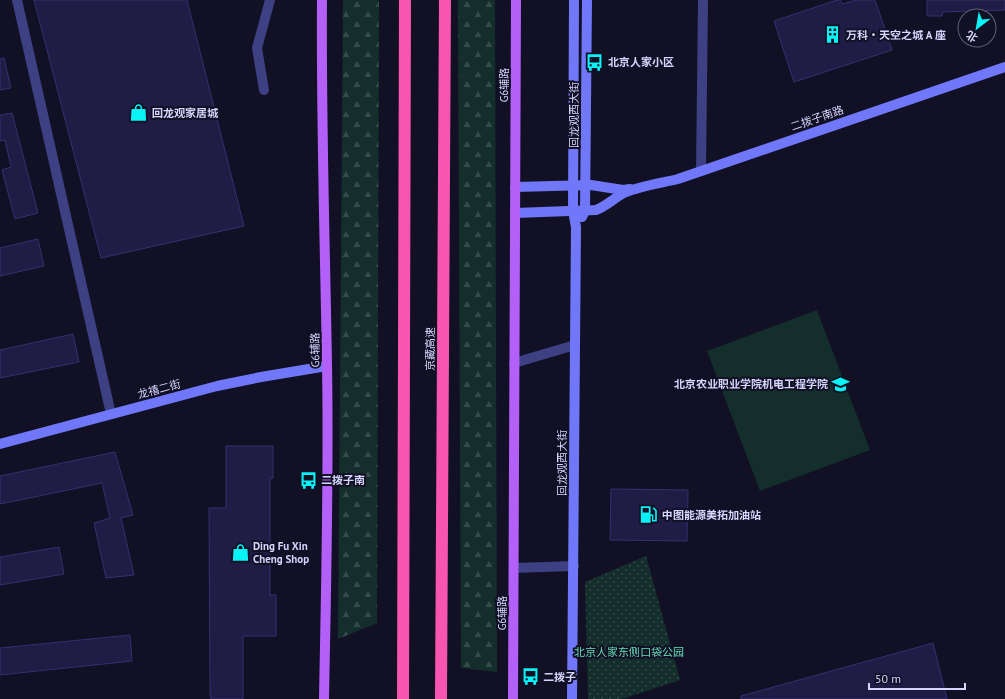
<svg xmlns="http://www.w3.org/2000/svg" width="1005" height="699" viewBox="0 0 1005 699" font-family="'PT Sans','Noto Sans SC',sans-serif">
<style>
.grass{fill:url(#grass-dots)}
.forest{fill:url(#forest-firs)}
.pitch{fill:#132e2b}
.building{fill:#211c45;stroke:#372f70}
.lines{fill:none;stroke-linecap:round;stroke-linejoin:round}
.street{stroke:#3d4082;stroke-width:10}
.secondary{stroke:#7078f9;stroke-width:10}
.primary{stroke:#b360f9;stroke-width:10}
.highway{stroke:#f855b1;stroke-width:12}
.labels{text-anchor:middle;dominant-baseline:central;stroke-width:4;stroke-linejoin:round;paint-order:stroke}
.poi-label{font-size:11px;font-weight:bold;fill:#d6d5fd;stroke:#111025;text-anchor:start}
.street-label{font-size:11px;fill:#d6d5fd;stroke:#111025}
.park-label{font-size:11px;fill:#63dbb3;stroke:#111025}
</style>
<defs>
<pattern id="grass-dots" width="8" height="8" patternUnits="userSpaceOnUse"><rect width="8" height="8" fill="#132e2b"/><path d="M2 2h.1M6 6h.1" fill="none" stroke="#354b4b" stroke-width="1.8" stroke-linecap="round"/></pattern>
<pattern id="forest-firs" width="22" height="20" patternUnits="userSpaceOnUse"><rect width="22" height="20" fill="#132e2b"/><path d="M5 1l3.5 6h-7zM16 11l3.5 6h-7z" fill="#354b4b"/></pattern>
</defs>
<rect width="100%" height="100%" fill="#111025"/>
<!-- grass -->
<path class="grass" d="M646,556L680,680L622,699H588L585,582Z"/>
<!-- forest -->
<g class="forest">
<path d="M343,0H379L377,623L338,639Z"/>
<path d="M458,0H495L497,672L461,668Z"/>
</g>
<!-- pitch -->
<path class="pitch" d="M817,310L870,450L760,491L707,351Z"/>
<!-- building -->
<g class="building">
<path d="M34,0H187L244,226L101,258Z"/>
<path d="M837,0H840L843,4L856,0H875L892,50L794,82L774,21Z"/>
<path d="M927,0H1005V10L943,12L942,16H927Z"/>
<path d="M4,58L11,88L0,90V59Z"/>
<path d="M12,113L38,213L15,219L2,170L11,167L5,140L0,141V115Z"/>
<path d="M38,239L44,266L0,276V248Z"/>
<path d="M73,334L79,362L0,378V350Z"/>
<path d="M226,446H273V478H270V595H276V636H243V699H211L210,694L209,508H226Z"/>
<path d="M115,452L133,515L121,518L134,575L106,578L94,523L110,518L102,483L0,504V476Z"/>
<path d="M611,489L688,490L687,541L610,540Z"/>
<path d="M59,547L64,574L0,585V557Z"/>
<path d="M130,635L132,661L0,675V648Z"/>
<path d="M933,643L947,699H741V696Z"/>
</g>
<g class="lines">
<!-- street -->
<g class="street">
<path d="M17,0L111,414"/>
<path d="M264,90L257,48L270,0"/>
<path d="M701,171L703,0"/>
<path d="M514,363L575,345"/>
<path d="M514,568L574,566"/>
</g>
<!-- secondary -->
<g class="secondary">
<path d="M515,187L591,185L623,190L630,189"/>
<path d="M515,213L596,210C607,206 615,197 626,192C641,186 661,183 678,179L1005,67"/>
<path d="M582,217L585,211L587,0"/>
<path d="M0,444L217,386L261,377L327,366"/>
<path d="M572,699L576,227L573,211L574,0"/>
</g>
<!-- primary -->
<g class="primary">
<path d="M322,0C321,122 325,243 327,365C329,477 326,588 324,699"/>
<path d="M513,699L516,0"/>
</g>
<!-- highway -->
<g class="highway">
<path d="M403,699L405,0"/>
<path d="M441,699L445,0"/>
</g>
</g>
<!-- icons -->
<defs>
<symbol id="building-bare" viewBox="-9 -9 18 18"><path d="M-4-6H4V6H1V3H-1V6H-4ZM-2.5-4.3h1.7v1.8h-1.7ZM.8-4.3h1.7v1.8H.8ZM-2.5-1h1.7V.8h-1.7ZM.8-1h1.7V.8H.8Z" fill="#09f2f5" stroke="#111025" stroke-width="2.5" paint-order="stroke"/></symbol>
<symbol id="bus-bare" viewBox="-9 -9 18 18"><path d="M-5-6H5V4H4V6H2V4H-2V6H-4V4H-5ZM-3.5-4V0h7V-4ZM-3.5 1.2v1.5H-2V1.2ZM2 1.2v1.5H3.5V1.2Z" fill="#09f2f5" stroke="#111025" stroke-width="2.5" paint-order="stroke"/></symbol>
<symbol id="shop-bare" viewBox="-9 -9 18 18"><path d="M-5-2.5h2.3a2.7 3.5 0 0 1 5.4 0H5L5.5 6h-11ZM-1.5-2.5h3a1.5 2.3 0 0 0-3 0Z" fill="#09f2f5" stroke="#111025" stroke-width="2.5" paint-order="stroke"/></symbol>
<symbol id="university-bare" viewBox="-9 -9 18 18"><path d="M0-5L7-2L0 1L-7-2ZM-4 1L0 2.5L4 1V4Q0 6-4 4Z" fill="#09f2f5" stroke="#111025" stroke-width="2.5" paint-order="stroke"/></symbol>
<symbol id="fuel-bare" viewBox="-9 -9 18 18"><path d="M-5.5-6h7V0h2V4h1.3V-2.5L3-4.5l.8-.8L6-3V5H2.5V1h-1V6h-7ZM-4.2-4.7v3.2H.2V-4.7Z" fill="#09f2f5" stroke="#111025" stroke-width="2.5" paint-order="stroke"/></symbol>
</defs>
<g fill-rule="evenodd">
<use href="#building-bare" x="820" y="22" width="25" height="25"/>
<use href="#bus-bare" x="582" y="50" width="25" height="25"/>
<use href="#shop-bare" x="126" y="100" width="25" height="25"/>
<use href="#university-bare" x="828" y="372" width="25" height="25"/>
<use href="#bus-bare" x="296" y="468" width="25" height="25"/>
<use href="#fuel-bare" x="636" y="502" width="25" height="25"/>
<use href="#shop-bare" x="228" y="540" width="25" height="25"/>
<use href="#bus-bare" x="518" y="664" width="25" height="25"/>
</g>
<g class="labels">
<!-- poi labels -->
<g class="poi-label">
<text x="846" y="35">万科・天空之城 A 座</text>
<text x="608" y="62">北京人家小区</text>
<text x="152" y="113">回龙观家居城</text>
<text x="828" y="384" text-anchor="end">北京农业职业学院机电工程学院</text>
<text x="321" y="480">二拨子南</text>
<text x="662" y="515">中图能源美拓加油站</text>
<text x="253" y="546">Ding Fu Xin<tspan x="253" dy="13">Cheng Shop</tspan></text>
<text x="543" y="677">二拨子</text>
</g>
<!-- street labels -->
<g class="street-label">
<text transform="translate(504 85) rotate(-90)">G6辅路</text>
<text transform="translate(574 115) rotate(-90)">回龙观西大街</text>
<text transform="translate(817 118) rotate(-19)">二拨子南路</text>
<text transform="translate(430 349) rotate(-90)">京藏高速</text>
<text transform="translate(315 350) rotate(-91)">G6辅路</text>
<text transform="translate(159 389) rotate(-15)">龙禧二街</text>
<text transform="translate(562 463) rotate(-90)">回龙观西大街</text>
<text transform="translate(502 613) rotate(-90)">G6辅路</text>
</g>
<!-- park labels -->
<g class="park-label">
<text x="629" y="652">北京人家东侧口袋公园</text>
</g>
</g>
<!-- north arrow -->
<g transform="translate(977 28) rotate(211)"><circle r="19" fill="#111025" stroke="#605f7b"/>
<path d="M0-3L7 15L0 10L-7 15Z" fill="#09f2f5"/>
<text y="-6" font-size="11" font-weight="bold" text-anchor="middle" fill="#d6d5fd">北</text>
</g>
<!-- scale -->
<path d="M869 683v6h96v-6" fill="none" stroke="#d6d5fd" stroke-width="2"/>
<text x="875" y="683" font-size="12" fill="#d6d5fd" stroke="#111025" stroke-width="3" paint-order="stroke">50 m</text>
</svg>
